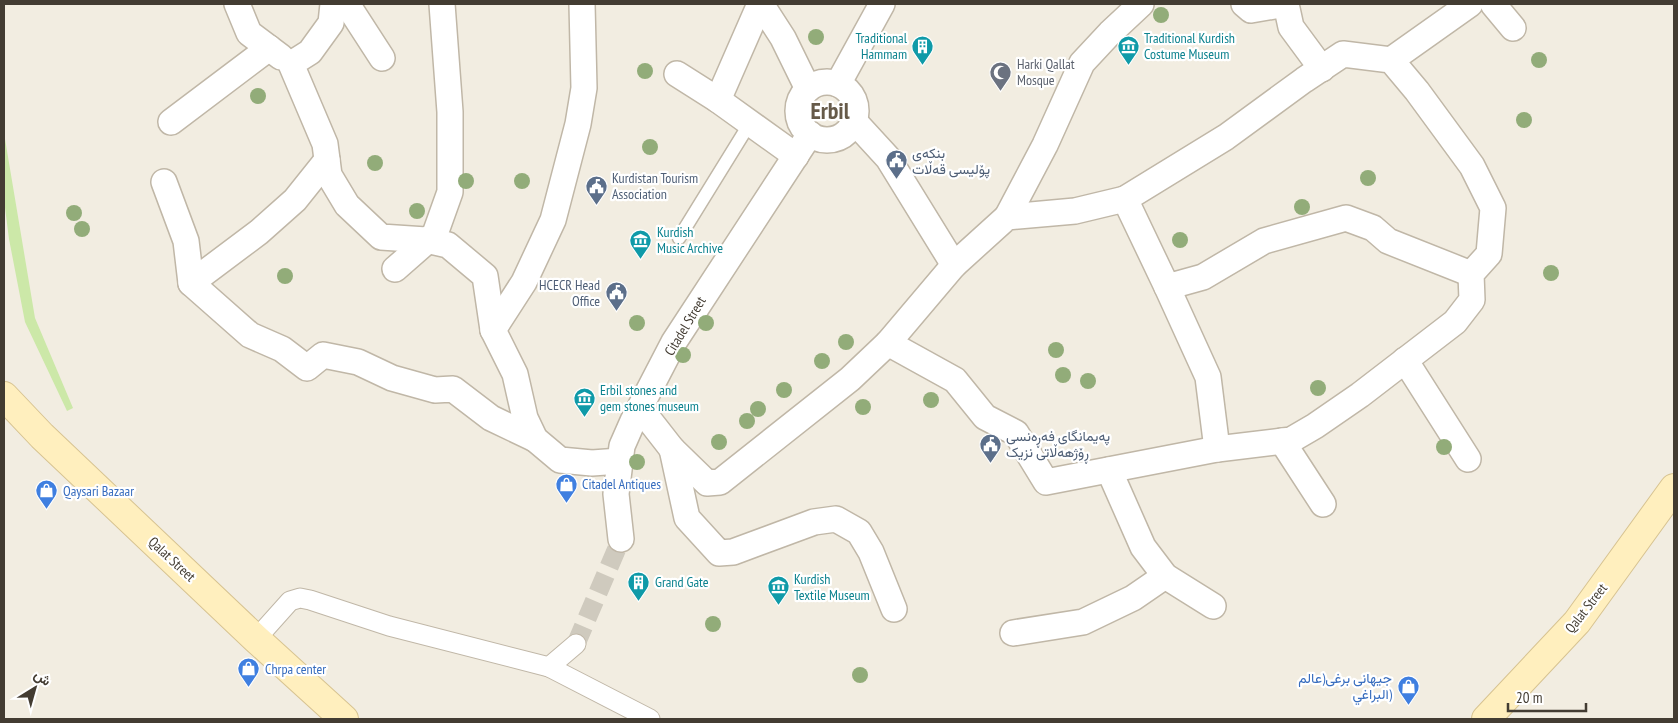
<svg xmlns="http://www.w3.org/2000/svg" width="1678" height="723" viewBox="0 0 1678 723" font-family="'PT Sans Narrow',Vazirmatn,sans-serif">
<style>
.green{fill:#cce8a8}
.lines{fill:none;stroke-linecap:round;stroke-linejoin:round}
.pedestrian-tunnel{stroke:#cfcabe;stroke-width:19;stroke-dasharray:19 9;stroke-linecap:butt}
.service-casing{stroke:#c0b7a7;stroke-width:15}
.pedestrian-casing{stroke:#c0b7a7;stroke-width:21}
.minor-casing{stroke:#c0b7a7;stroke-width:28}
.secondary-casing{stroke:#d7c391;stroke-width:30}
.service{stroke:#fff;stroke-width:12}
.pedestrian{stroke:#fff;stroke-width:19}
.minor{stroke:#fff;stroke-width:25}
.secondary{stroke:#ffefbe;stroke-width:28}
.tree{fill:#92ac79}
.labels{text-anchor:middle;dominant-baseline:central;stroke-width:4.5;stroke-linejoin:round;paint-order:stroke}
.culture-label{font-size:14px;fill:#0d838f;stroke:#fff;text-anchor:start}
.worship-label{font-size:14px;fill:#5b616d;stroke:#fff;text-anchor:start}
.service-label{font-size:14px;fill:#4e5e75;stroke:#fff;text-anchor:start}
.street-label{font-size:14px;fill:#433c32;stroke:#fff}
.shop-label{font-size:14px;fill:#366cbe;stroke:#fff;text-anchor:start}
.town-label{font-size:24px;font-weight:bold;fill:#665a49;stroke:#fff}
</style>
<rect width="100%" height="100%" fill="#f2ede1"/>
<!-- green -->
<path class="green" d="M4,133L35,318L73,408L67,411L25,322L9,239L4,200Z"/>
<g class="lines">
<!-- pedestrian-tunnel -->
<path class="pedestrian-tunnel" d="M576,644L621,539"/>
<defs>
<path id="service" d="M679,238L750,123"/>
<g id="pedestrian">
<path d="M256,639L290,601L300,598L310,600L389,626L549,667L576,644"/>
<path d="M549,667L650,719"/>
</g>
<g id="minor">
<path d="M237,4L249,33L281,57"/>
<path d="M333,4L331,23L310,52L291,64L325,144L329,175L347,205L381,237L426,240L448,245L485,276L493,330L515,374L525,418L535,439L560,460L592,463L620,461"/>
<path d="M347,4L382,58"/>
<path d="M761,4L783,38L808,89"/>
<path d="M1244,4L1251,10L1286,4"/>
<path d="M1286,4L1291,27L1322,69"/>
<path d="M1493,4L1513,28"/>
<path d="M1391,60L1470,4"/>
<path d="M677,74L718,100L796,156"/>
<circle cx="827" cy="111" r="29"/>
<path d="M838,84L882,4"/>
<path d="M718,100L760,4"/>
<path d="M854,121L888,158L954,265"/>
<path d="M171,122L269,48"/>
<path d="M164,182L186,241L191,283L250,335L282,349L307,368L323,355L358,362L392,378L435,390L453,389L491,418L535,439"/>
<path d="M1007,217L1045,145L1082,63L1110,33L1141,4"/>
<path d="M395,269L435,234L450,192V112L442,4"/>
<path d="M191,283L259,232L295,200L327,160"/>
<path d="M1167,287L1208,377L1217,449"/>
<path d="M493,330L524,282L553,220L578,124L584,88L582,4"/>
<path d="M888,343L955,380L985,417L1016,433L1046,482L1217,449L1291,440L1315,426L1360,395L1455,322L1472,300L1471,274L1489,254L1493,208L1472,166L1417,91L1391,60L1343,54L1304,80L1226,137L1125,199"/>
<path d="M1405,360L1468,459"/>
<path d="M640,408L672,449L707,483L720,482L850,379L888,343L954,265L1007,217L1075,211L1125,199L1167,287L1203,277L1264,241L1346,218L1373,228L1388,241L1471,274"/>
<path d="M1282,441L1323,504"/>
<path d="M672,449L687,518L719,553L733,552L814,522L836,519L859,532L871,552L894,609"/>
<path d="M1109,470L1143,547L1165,576L1213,606"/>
<path d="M621,539L616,494L622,446L633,421L674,342L810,134"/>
<path d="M1013,633L1083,622L1133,598L1165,576"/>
</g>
<g id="secondary">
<path d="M4,396L42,436L256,639L344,719"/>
<path d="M1486,719L1577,622L1674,488"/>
</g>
</defs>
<!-- service casing -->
<use href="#service" class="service-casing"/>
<!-- pedestrian casing -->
<use href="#pedestrian" class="pedestrian-casing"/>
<!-- minor casing -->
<use href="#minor" class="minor-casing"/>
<!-- secondary casing -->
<use href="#secondary" class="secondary-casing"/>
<!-- service -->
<use href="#service" class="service"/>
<!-- pedestrian -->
<use href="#pedestrian" class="pedestrian"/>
<!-- minor -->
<use href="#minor" class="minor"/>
<!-- secondary -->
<use href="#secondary" class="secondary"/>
</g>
<!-- trees -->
<g class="tree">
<circle cx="1161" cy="15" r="8"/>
<circle cx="816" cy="37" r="8"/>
<circle cx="1539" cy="60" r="8"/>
<circle cx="645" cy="71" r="8"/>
<circle cx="258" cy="96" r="8"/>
<circle cx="1524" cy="120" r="8"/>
<circle cx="650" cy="147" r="8"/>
<circle cx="375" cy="163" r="8"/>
<circle cx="1368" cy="178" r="8"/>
<circle cx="466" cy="181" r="8"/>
<circle cx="522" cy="181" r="8"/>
<circle cx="1302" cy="207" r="8"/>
<circle cx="417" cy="211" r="8"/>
<circle cx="74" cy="213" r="8"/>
<circle cx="82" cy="229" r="8"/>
<circle cx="1180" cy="240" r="8"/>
<circle cx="1551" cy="273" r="8"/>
<circle cx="285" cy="276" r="8"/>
<circle cx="637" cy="323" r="8"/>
<circle cx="706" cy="323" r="8"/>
<circle cx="846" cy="342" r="8"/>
<circle cx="1056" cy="350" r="8"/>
<circle cx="683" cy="355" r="8"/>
<circle cx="822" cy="361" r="8"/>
<circle cx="1063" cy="375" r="8"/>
<circle cx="1088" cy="381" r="8"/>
<circle cx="1318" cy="388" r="8"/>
<circle cx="784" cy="390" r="8"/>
<circle cx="931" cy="400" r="8"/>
<circle cx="863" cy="407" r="8"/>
<circle cx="758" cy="409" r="8"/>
<circle cx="747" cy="421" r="8"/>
<circle cx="719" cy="442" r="8"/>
<circle cx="1444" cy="447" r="8"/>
<circle cx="637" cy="462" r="8"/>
<circle cx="713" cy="624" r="8"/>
<circle cx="860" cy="675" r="8"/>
</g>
<!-- icons -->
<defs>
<symbol id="building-pin" viewBox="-11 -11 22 30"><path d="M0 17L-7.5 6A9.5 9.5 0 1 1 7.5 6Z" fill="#0f9aa8" stroke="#fff"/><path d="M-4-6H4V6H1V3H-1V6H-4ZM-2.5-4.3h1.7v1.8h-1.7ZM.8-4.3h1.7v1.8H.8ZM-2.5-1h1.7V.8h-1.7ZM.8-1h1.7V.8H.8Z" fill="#fff"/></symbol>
<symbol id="museum-pin" viewBox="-11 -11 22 30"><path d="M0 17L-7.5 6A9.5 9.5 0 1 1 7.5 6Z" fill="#0f9aa8" stroke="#fff"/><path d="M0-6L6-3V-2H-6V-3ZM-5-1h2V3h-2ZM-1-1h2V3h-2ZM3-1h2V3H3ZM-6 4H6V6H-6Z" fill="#fff"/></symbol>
<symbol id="mosque-pin" viewBox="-11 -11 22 30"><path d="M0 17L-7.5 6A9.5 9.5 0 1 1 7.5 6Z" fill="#6b7280" stroke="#fff"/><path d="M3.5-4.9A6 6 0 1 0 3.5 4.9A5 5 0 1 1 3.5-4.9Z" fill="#fff"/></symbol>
<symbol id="civic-pin" viewBox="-11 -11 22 30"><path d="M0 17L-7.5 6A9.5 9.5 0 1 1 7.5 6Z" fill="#5c6f8a" stroke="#fff"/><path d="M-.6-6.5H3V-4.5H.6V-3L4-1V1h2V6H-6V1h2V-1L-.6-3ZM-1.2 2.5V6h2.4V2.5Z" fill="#fff"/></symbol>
<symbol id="shop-pin" viewBox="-11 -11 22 30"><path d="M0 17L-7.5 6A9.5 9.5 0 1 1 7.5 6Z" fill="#3f7fe0" stroke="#fff"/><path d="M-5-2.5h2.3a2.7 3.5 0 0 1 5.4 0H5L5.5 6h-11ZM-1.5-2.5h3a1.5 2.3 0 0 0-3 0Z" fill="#fff"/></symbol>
</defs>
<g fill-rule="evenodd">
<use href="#building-pin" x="910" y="34" width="25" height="34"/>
<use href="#museum-pin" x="1116" y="34" width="25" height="34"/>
<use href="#mosque-pin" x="988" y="60" width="25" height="34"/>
<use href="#civic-pin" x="884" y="148" width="25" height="34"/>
<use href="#civic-pin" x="584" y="174" width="25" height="34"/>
<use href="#museum-pin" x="628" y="228" width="25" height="34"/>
<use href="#civic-pin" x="604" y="280" width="25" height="34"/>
<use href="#museum-pin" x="572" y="386" width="25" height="34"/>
<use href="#civic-pin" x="978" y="432" width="25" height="34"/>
<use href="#shop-pin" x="554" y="472" width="25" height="34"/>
<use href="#shop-pin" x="34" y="478" width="25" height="34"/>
<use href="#building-pin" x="626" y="570" width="25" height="34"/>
<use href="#museum-pin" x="766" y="574" width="25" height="34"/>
<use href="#shop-pin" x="236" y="656" width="25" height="34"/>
<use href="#shop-pin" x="1396" y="674" width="25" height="34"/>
</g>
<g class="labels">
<!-- culture labels -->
<g class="culture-label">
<text x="907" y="38" text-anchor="end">Traditional<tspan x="907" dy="16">Hammam</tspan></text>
<text x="1144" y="38">Traditional Kurdish<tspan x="1144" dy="16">Costume Museum</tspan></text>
<text x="657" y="232">Kurdish<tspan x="657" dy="16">Music Archive</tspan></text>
<text x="600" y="390">Erbil stones and<tspan x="600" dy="16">gem stones museum</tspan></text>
<text x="794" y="579">Kurdish<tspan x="794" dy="16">Textile Museum</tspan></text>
<text x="655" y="582">Grand Gate</text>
</g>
<!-- worship labels -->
<g class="worship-label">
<text x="1017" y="64">Harki Qallat<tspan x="1017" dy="16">Mosque</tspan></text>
</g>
<!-- service labels -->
<g class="service-label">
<text x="912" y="153">بنکەی<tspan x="912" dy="16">پۆلیسی قەڵات</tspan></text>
<text x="612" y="178">Kurdistan Tourism<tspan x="612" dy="16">Association</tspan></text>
<text x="600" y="285" text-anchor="end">HCECR Head<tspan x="600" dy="16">Office</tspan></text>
<text x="1006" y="436">پەیمانگای فەڕەنسی<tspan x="1006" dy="16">ڕۆژهەڵاتی نزیک</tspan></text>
</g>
<!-- street labels -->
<g class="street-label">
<text transform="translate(685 326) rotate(-59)">Citadel Street</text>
<text transform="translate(172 559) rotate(43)">Qalat Street</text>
<text transform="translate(1586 608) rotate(-52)">Qalat Street</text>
</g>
<!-- shop labels -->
<g class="shop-label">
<text x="582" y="484">Citadel Antiques</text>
<text x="63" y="491">Qaysari Bazaar</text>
<text x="265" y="669">Chrpa center</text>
<text x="1392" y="678" text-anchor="end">جیهانی برغی(عالم<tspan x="1392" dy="16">البراغي)</tspan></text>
</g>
<!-- town labels -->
<g class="town-label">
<text x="830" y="110">Erbil</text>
</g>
</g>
<!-- border -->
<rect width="1678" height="723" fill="none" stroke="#433c32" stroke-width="10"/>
<!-- north arrow -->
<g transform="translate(35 688) rotate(37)" stroke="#ffffff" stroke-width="4" paint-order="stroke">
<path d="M0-4L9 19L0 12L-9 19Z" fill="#433c32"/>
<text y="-8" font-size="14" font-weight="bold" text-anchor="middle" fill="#433c32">ش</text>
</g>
<!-- scale -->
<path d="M1508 703v8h78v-8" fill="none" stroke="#433c32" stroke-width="2.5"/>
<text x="1516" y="703" font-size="15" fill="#433c32" stroke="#ffffff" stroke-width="4" paint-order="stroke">20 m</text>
</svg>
